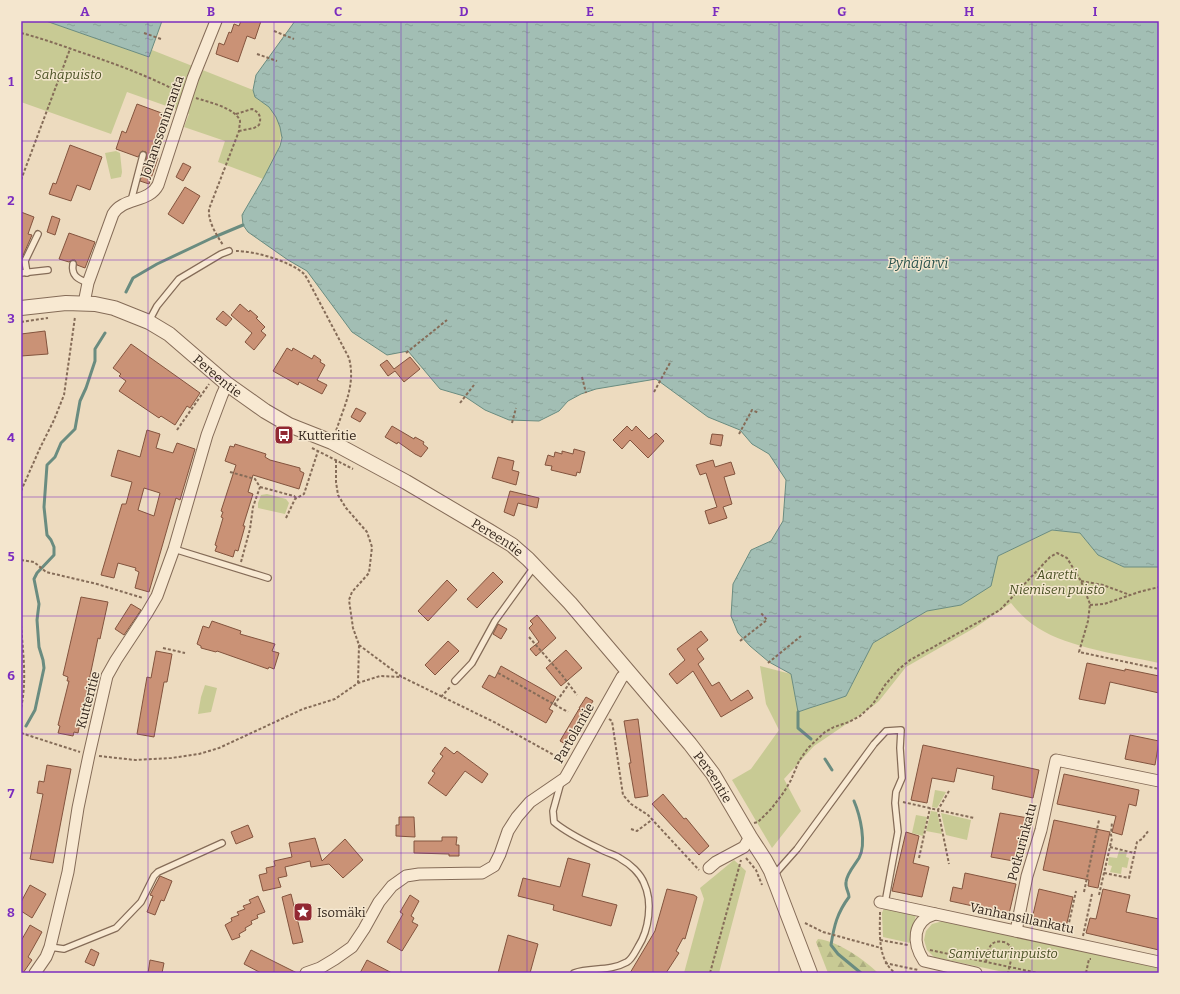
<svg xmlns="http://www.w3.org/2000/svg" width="1180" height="994" viewBox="0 0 1180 994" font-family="Bitter,serif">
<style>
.green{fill:#c8ca94}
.forest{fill:url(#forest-firs)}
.water{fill:url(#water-ripples);stroke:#6a8c80}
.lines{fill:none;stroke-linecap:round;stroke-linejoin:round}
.stream{stroke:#6a8c80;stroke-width:3}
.building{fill:#ca9276;stroke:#83543e;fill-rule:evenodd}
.service-casing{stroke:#856c58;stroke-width:8}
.minor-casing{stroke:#856c58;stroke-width:13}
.tertiary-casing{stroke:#856c58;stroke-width:16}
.path{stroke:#856c58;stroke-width:2;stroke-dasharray:3 2;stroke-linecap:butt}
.service{stroke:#f8e9d2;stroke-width:5.5}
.minor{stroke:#f8e9d2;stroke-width:11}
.tertiary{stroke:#f8e9d2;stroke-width:14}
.grid{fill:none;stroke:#7b2cbf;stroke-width:1;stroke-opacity:0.55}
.labels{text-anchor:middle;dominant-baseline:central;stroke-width:3;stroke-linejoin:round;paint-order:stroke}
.park-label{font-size:13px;font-style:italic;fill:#495023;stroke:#f4e6ce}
.street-label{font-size:13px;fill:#34261c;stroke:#f4e6ce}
.poi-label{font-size:13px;fill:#34261c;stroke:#f4e6ce;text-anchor:start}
.water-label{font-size:14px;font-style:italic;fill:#2c544e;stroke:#f4e6ce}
.neatline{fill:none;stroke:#7b2cbf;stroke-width:1.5}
.grid-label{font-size:13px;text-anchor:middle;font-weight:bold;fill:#7b2cbf}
</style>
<defs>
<pattern id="forest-firs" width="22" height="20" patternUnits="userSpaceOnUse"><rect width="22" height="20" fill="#c8ca94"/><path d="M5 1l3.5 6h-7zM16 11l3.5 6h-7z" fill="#acad7f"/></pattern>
<pattern id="water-ripples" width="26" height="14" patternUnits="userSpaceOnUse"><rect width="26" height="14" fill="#a2beb4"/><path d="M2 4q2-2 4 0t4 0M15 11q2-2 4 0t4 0" fill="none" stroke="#8ca39a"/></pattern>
</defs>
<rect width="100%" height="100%" fill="#eddbbf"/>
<!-- green -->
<g class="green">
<path d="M21,21H46L149,57L152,50L253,90C256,102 262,100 270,108C292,133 276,155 263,179L218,162L225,141L184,127L189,114L127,92L111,134L21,102Z"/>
<path d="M116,151L120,153L122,172L121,177L111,179L105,153Z"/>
<path d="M267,494L286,499L289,503L285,514L258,508V503L261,495Z"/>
<path d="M1052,530L1080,533L1098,555L1124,567H1159V663C1123,655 1069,648 1038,628C1027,621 1019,613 1011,603L976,627L906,667L879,701L873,706L814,746L784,779L801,811L772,848L732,780L751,769L779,730L766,704L760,666L791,674L798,712C814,706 830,702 846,696L873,643L927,611L961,605L998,556Z"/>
<path d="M205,685L217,688L211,712L198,714L201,697Z"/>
<path d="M935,790L946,792L937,808L932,807Z"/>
<path d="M931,811L937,812L942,834L926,831Z"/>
<path d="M941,813L971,820L967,840L946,835Z"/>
<path d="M916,815L927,817L923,836L912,833Z"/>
<path d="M1119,851L1127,852L1126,857L1129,858L1127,868L1122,867L1121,874L1110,872L1112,866L1108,865L1109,857L1117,858Z"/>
<path d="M734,860L746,871L719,973H684L704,899L700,888Z"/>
<path d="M884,908L916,914L910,943L883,937L882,913Z"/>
<path d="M943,921L1159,967V973H1008L934,957L927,950L924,940L926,931L932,924Z"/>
</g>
<!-- forest -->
<path class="forest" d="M818,939C838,941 863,959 878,973H828L816,942Z"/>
<!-- water -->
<g class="water">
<path d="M46,21H162L149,57Z"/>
<path d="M295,21H1159V567H1124L1098,555L1080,533L1052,530L998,556L991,586L961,605L927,611L873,643L846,696C830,702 814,706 798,712L791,674L769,662L750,646L738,633L731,616L733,584L751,550L771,541L783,521L786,480L769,454L752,444L740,430L708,417L656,379L596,389L581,394L568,401L559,411L539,421L509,420L485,410L464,396L440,389L408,351L387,355L352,332L307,271L288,260L248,232L243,225L242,215L263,179L280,146L282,138L280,127L276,117L269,107L255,97L253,90L256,75Z"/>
</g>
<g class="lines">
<!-- stream -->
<g class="stream">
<path d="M126,292L133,278L157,264L212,238L243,225"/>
<path d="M798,712V728L811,739"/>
<path d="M26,726L35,710L44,668L43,660L39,647L37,620L39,604L34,579L37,573L54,555V547L51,540L47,535L44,507L47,465L55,457L61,443L75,429L80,401L86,388L95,361V349L105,333"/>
<path d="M825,759L832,770"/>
<path d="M854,801C860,815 867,844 859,858C854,866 847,873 846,882C845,888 849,892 849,897C837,913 834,926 831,945L838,954L861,973"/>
</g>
</g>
<!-- building -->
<g class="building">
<path d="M241,21H261L255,39L247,36L238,62L216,54L219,43L224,45L229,32L231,33L234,24L239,26Z"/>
<path d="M137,104L167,115L158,139L161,140L155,157L158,158L149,184L140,181L147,160H146V152L142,151L138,157L116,149L122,131L126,133Z"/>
<path d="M70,145L102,157L90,190L77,185L71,201L49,194L53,183L56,184Z"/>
<path d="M183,163L191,167L183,181L176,177Z"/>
<path d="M185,187L200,196L183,224L168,214Z"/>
<path d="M21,212L34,217L28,234L32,235L21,260Z"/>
<path d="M52,216L60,219L55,235L47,232Z"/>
<path d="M69,233L95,242L85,268L77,265L75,260H72L69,262L59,259Z"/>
<path d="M240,304L249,312L250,310L258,317L256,318L265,327L261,331L266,335L254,350L245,342L252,333L231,315Z"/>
<path d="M223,311L232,319L226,326L216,319Z"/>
<path d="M45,331L48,354L21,356V334Z"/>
<path d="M131,344L200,393L190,408L187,406L175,425L161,416L159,418L119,391L126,381L119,376L121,374L113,368Z"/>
<path d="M287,348L292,351L293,348L312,359L314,355L321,360L320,362L325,365L317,380L327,385L322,394L299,382L298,385L273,371Z"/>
<path d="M410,357L420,369L404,382L395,371L388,376L380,365L387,360L394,369Z"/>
<path d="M356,408L366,413L360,422L351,417Z"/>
<path d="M392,426L409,436L414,439L415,437L424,442L423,444L428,448L421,457L415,454L398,442L397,444L385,437Z"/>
<path d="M627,426L632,431L636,426L649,439L656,433L664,441L648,458L630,440L622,449L613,440Z"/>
<path d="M147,430L160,434L156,448L173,453L177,443L195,449L180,500L176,498L149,592L135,588L139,572L135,570L136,568L118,563L114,578L101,575L122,504H126L132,482L111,476L118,450L140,457ZM144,488L160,493L154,516L138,510Z"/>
<path d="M712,434L723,435L721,446L710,444Z"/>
<path d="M235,444L266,454L265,457L270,460L300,468V471L304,473L299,489L253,475L248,492L253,494L243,526H245L238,551L235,550L233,557L215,551L217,546L215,545L223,518L221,517L223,512L221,511L236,465L225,461L230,446L234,447Z"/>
<path d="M574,449L585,452L580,473L577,472L576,476L551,470L552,466L545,465L548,455L554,457L555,452L562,454V451L573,454Z"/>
<path d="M498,457L514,461L512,470L519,472L516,485L492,478Z"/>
<path d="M713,460L715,467L731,462L735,474L724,477L732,504L723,507L727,518L709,524L705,511L717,507L706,473L700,475L696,465Z"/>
<path d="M510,491L539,498L537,508L518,503L514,516L504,512Z"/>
<path d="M493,572L503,582L477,608L467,599Z"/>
<path d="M447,580L457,590L428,621L418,611Z"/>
<path d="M81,597L108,602L100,639L98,638L78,733L74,732L73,736L58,733L60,726L58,725L69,681H67L68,677L63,675Z"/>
<path d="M131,604L141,610L124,635L115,629Z"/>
<path d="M537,615L556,638L536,656L530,649L539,642L529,628L533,624L530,621Z"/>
<path d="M212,621L241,631L240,634L275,644L272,651L279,653L274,669L269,667L268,669L217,651L216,652L201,648V646L197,644L203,626L209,628Z"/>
<path d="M498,624L507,629L501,639L493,634Z"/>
<path d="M701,631L708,640L697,649L704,659L698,664L712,686L719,682L731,701L748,690L753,698L721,717L693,671L677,684L669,674L685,660L677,649Z"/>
<path d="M448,641L459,651L435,675L425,665Z"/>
<path d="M566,650L582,668L561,686L546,668Z"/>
<path d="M156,651L172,654L167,682H164L154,737L137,734L147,677L151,678Z"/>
<path d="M1087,663L1125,671V669L1159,676V693L1110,682L1105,704L1079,699Z"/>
<path d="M501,666L556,697L549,709L553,711L546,723L482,687L489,675L495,678Z"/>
<path d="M586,697L593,701L567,745L560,741L579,709L582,711L579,708Z"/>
<path d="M638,719L648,796L635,798L629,763H631L624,721Z"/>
<path d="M1130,735L1159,741L1155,765L1125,759Z"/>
<path d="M923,745L1039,770L1033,798L992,789L994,776L957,768L954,782L932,778L927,803L911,800Z"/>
<path d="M445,747L454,754L457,751L488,774L482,783L465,771L446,796L428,783L435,773L432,771L443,756L440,754Z"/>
<path d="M47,765L71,769L53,863L30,859L43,794L37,793L39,781L44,782Z"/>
<path d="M1064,774L1139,790L1136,806L1129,804L1122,835L1112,832L1116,816L1057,804Z"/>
<path d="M663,794L684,819L686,818L709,846L699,855L652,804Z"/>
<path d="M1000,813L1028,818L1019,862L991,857Z"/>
<path d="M399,817H414L415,837L396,836V825H399Z"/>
<path d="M1054,820L1110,832L1098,888L1088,886L1089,880L1043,870Z"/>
<path d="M248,825L253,837L236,844L231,832Z"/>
<path d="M906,832L919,836L913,863L929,867L922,897L892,891Z"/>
<path d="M442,837H457L456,845H459V856H449V854L414,853V841H442Z"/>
<path d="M315,838L322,861L345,839L363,860L343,878L329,864L311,867L310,861L285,867L287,876L278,878L281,887L263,891L259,875L267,873L266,868L275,866L274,861L292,857L289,843Z"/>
<path d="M568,858L590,864L582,896L617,905L611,926L553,910L554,905L518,896L523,878L560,887Z"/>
<path d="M965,873L1016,884L1009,914L950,901L953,887L962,889Z"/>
<path d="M160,876L172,881L164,901L161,900L155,915L147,912L153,896L150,895Z"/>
<path d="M30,885L46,894L32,918L21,911V902Z"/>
<path d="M667,889L694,895L697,897L685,939L683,938L676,951L679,953L666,973H630L655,931Z"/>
<path d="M1039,889L1073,897L1066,927L1032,919Z"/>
<path d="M1103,889L1130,895L1126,912L1159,919V950L1086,933L1090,918L1096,919Z"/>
<path d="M291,894L303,942L293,944L282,897Z"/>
<path d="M410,895L419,901L411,916L414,918L412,922L418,925L402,951L387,942L403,914L400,912Z"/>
<path d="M258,896L265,912L257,915L258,918L251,921L252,924L245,928L246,930L239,934L240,937L232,940L225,925L232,921L231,918L239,915L237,912L245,909L243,906L251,903L249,900Z"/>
<path d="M30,925L42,932L28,957L32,960L23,973H21V941Z"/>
<path d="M508,935L538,944L530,973H498Z"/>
<path d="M91,949L99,953L94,966L85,962Z"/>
<path d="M251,950L297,973H261L244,964Z"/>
<path d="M150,960L164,963L162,973H148Z"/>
<path d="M367,960L392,973H360Z"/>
</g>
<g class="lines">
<defs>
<g id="service">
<path d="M131,201L143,155"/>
<path d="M73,264C71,276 78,279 88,283"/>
<path d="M21,273L48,270"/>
<path d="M27,273L25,261L38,234"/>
<path d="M149,321L157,306L179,279L221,254L229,251"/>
<path d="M174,549L268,578"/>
<path d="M455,681L472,663L495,621L534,567"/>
<path d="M561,782L553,811L554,822C568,834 588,843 604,851C610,854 616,855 621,859C630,864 640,873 644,883C653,902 649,930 638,947C635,952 632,959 627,962C609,972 591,967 574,973"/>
<path d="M773,876L797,849L874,744L886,731L901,730L900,748L902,778L896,792L895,803L898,832L885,903"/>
<path d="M50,947L64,949L116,928L141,902L154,876L158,872L222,843"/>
</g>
<g id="minor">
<path d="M84,303L88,283L113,214C123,197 149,203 158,185L193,78L216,21"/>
<path d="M709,868L716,862L744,847L750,837"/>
<path d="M880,902L1159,962"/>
<path d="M935,914C912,921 912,943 924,961L976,973"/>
<path d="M1016,931L1027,876L1041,830L1056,760L1159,781"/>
<path d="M35,973L46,957L50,947L68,872L78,808L89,755L107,676L116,660L147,613L157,596L174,549L207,435L222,395L227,384"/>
<path d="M306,973L320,968L335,959L352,947L364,929L379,902L392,886L406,876L419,874L482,873L494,866L500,854L508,831L517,817L530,802L565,778L622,677L629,673"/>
</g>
<g id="tertiary">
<path id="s1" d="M21,308L66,303L95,304L114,308L149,322L169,334L227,384L265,411L289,425L332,442L406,482L489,531L512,545L528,559L570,603L690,744L713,774L750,837L765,860L771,871L810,973"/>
</g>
</defs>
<!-- service casing -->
<use href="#service" class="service-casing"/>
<!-- minor casing -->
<use href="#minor" class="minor-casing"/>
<!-- tertiary casing -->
<use href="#tertiary" class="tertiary-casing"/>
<!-- path -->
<g class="path">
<path d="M274,31L294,39"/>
<path d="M21,33C41,38 60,45 80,52C113,63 146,75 177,91"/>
<path d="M144,33L161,39"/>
<path d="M257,54L277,61"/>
<path d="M196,98C208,102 236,108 240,121C240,124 239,128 239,131L209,209C208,222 216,234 223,245"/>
<path d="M236,114L252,109C259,112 262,117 259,125L254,128L239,131"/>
<path d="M21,180L70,49"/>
<path d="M236,251C255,251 289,261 303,273C306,276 308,280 310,284L349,358C356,385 344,406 336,431"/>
<path d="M21,322L48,318"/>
<path d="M406,353L447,320"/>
<path d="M582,377L586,393"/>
<path d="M654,392L671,361"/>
<path d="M460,403L474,385"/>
<path d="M512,423L516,408"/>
<path d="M177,430L209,384"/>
<path d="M739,434L752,410L759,413"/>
<path d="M312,448L353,469"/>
<path d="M336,460V482L338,495L346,508L367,532L372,547L369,573L352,592L349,600L353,628L359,645L358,683"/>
<path d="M230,472L255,479L260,487L253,507L250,529L241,562"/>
<path d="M260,487L294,496L296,498"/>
<path d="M21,491L40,448L54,420L64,395L75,317"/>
<path d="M286,518L295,499L304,494L318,451"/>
<path d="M21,560L34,562L46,572L97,584L143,598"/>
<path d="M1081,581L1103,585L1130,595"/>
<path d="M1090,605L1104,604L1139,592L1159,587"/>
<path d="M21,625C23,652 27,681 21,708"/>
<path d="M529,637L562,675L577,695"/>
<path d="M740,641L767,620L761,613"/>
<path d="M359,645L402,677L496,723L563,760"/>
<path d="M163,648L185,653"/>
<path d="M768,663L801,636"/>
<path d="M498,673L568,712"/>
<path d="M441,697L450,687"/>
<path d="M554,705L569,684"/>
<path d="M609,719L612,721L623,795L631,804L648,815L699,870"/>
<path d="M21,733L80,752"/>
<path d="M99,756L135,760L171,758L199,754L219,748L303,709L335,699L358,683L380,676L402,677"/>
<path d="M949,791L938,810L974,818"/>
<path d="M903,802L938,810L949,864"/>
<path d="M754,823L758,822L771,809L784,792L791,780L799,761L808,748L825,732L834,727L849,722L860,716L873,704L885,685L899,669L910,660L1000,610L1050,557L1057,553L1067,558L1081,581L1090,604L1088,621L1079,652L1159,669"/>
<path d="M631,829L637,831L653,819"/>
<path d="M1110,847L1134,853"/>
<path d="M746,858L756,870L762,885"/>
<path d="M919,858L930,808"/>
<path d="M1104,873L1129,878L1137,842L1142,839L1149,830"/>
<path d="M1084,892L1099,820"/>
<path d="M1099,895L1112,838L1111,835L1112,822"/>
<path d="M880,912C880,933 877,959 895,973"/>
<path d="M805,923L823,932L881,948"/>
<path d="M1067,932L1076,891"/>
<path d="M1083,936L1092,894"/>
<path d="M880,940L908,945"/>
<path d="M930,950L1038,973"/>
<path d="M986,962C988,950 989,939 1004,942C1007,943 1010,945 1011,948C1014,954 1009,966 1008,973"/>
<path d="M885,963L918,970"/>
<path d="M710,973L741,860"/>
<path d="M1086,973L1089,959H1091"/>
</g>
<!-- service -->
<use href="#service" class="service"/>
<!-- minor -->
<use href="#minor" class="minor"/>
<!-- tertiary -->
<use href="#tertiary" class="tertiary"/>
</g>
<!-- grid -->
<path class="grid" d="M148,21V973M274,21V973M401,21V973M527,21V973M653,21V973M779,21V973M906,21V973M1032,21V973M21,141H1159M21,260H1159M21,378H1159M21,497H1159M21,616H1159M21,734H1159M21,853H1159"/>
<!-- icons -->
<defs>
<symbol id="bus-square" viewBox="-11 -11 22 22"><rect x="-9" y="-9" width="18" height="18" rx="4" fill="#922933" stroke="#f4e6ce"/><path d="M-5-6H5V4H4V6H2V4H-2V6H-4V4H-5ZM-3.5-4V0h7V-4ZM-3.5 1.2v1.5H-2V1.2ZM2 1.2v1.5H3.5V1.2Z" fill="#fff"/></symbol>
<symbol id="sight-square" viewBox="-11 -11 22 22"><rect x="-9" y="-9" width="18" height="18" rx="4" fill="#922933" stroke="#f4e6ce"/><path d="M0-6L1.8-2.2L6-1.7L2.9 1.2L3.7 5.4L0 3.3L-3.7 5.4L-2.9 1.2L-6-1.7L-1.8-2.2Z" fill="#fff"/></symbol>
</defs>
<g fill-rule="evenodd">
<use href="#bus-square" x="273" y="424" width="22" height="22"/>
<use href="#sight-square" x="292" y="901" width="22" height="22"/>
</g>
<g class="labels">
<!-- park labels -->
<g class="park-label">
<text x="68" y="74">Sahapuisto</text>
<text x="1057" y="574">Aaretti<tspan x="1057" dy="15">Niemisen puisto</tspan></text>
<text x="1003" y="953">Samiveturinpuisto</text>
</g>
<!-- street labels -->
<g class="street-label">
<text transform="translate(162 127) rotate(-71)">Johanssoninranta</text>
<text stroke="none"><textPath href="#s1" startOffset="219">Pereentie</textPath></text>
<text stroke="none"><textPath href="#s1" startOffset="543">Pereentie</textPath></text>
<text transform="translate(88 700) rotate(-75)">Kutteritie</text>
<text transform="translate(574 733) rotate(-60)">Partolantie</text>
<text stroke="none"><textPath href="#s1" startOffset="867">Pereentie</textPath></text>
<text transform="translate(1022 842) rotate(-75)">Potkurinkatu</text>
<text transform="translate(1022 918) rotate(12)">Vanhansillankatu</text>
</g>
<!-- poi labels -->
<g class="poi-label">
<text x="298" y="435">Kutteritie</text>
<text x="317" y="912">Isomäki</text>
</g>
<!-- water labels -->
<g class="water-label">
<text x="918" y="263">Pyhäjärvi</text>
</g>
</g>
<!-- border -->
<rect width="1180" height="994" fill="none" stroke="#f4e6ce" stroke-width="44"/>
<rect x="22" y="22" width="1136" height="950" class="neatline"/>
<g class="grid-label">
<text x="85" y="16">A</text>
<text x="211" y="16">B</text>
<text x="338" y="16">C</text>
<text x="464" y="16">D</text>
<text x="590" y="16">E</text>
<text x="716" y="16">F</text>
<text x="842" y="16">G</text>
<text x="969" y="16">H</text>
<text x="1095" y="16">I</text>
<text x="11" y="86">1</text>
<text x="11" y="205">2</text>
<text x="11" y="323">3</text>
<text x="11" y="442">4</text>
<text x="11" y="561">5</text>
<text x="11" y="680">6</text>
<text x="11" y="798">7</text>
<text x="11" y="917">8</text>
</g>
</svg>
